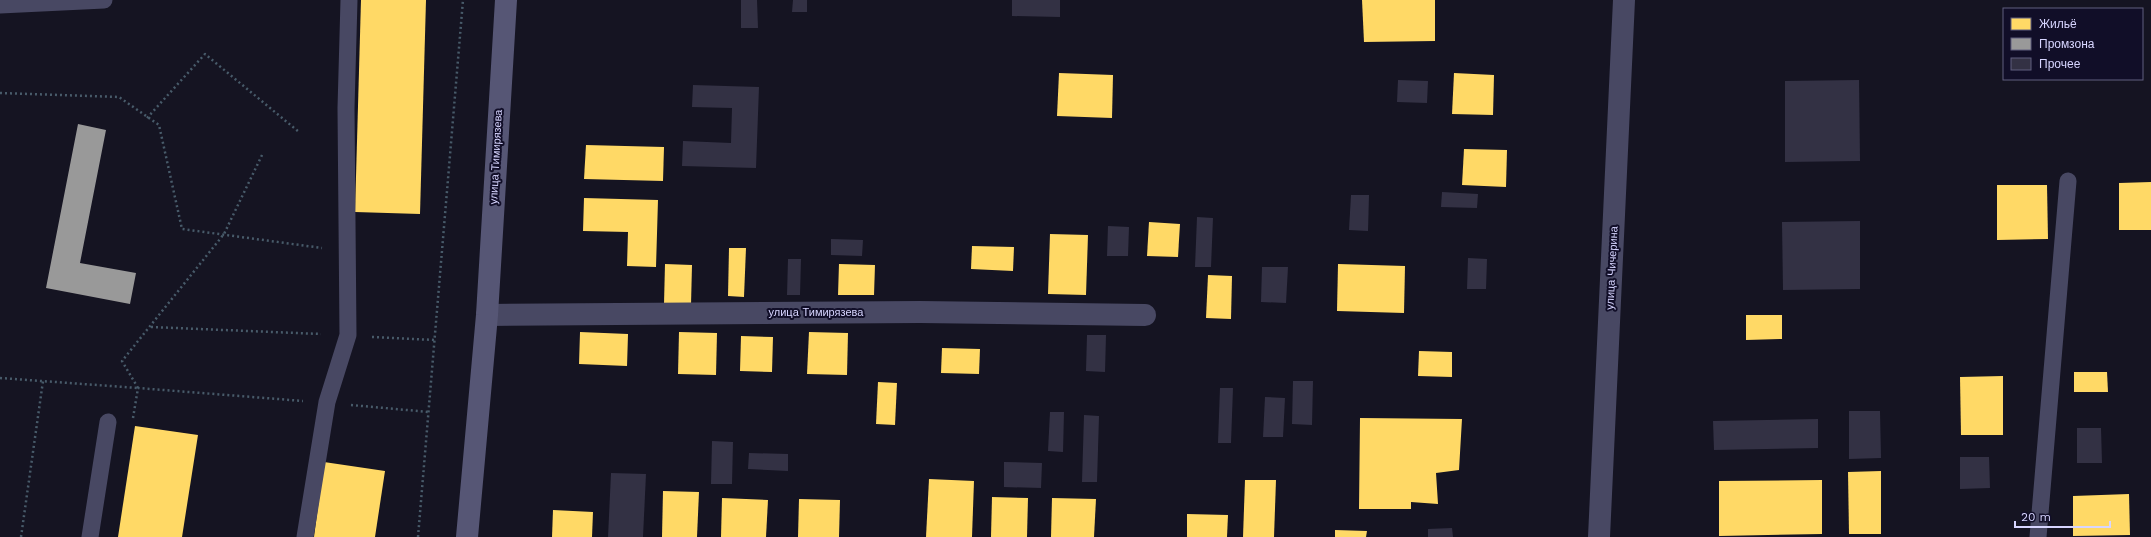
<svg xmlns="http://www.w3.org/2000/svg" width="2151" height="537" viewBox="0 0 2151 537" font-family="'Work Sans',sans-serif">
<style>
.homes{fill:#ffd966}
.industry{fill:#999}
.building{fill:#333144}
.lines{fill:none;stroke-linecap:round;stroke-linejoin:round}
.path{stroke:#485b6a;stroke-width:2.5;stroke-dasharray:2 3;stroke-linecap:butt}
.lane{stroke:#484863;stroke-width:17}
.street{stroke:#484863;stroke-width:22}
.secondary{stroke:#565675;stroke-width:22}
.labels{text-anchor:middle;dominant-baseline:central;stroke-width:4;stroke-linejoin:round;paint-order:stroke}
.street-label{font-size:11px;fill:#d7d5ff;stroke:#110e28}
</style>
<rect width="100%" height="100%" fill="#151422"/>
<!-- homes -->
<g class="homes">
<path d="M361,0H426L420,214L355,212Z"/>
<path d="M1362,0H1435V41L1364,42Z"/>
<path d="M1059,73L1113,75L1112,118L1057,116Z"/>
<path d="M1454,73L1494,75L1493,115L1452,114Z"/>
<path d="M586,145L664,147L663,181L584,179Z"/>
<path d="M1464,149L1507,150L1506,187L1462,185Z"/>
<path d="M2151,182V230H2119V183Z"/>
<path d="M1997,185H2047L2048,239L1997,240Z"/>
<path d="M584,198L658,200L656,267L627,266L628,232L583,231Z"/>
<path d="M1149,222L1180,224L1178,257L1147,256Z"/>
<path d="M1050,234L1088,235L1086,295L1048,294Z"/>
<path d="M972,246L1014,247L1013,271L971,269Z"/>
<path d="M729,248H746L744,297L728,296Z"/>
<path d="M665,264L692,265L691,305L664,304Z"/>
<path d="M839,264L875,265L874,295H838Z"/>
<path d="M1338,264L1405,266L1404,313L1337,311Z"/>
<path d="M1208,275L1232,276L1231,319L1206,318Z"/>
<path d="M1746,315H1782V339L1746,340Z"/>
<path d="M580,332L628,334L627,366L579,364Z"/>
<path d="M679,332L717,333L716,375L678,374Z"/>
<path d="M809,332L848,333L847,375L807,374Z"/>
<path d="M741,336L773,337L772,372L740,371Z"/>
<path d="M942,348L980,349L979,374L941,373Z"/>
<path d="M1419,351L1452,352V377L1418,376Z"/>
<path d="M2074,372H2107L2108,392H2074Z"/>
<path d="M2003,376V435H1961L1960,377Z"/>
<path d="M878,382L897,383L895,425L876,424Z"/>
<path d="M1360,418L1462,419L1459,470L1436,473L1438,504L1411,502V509H1359Z"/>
<path d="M135,426L198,435L182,537H118Z"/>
<path d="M324,462L385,471L375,537H314Z"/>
<path d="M1881,471V534H1849L1848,472Z"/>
<path d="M929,479L974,481L972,537H926Z"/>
<path d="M1245,480H1276L1274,537H1243Z"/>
<path d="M1822,480V534L1719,536V481Z"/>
<path d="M663,491L699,492L697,537H662Z"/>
<path d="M2129,494L2130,535L2073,536V496Z"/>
<path d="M992,497L1028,498L1027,537H991Z"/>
<path d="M722,498L768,500L766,537H721Z"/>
<path d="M1052,498L1096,499L1094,537H1051Z"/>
<path d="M799,499L840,500L839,537H798Z"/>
<path d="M553,510L593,512L592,537H552Z"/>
<path d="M1187,514L1228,515L1227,537H1187Z"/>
<path d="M1335,530L1367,531L1366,537H1335Z"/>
</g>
<!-- industry -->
<path class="industry" d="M78,124L106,130L80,263L136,273L130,304L46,288Z"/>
<!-- building -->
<g class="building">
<path d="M741,0H757L758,28H741Z"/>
<path d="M793,0H807V12H792Z"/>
<path d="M1012,0H1060V17L1012,16Z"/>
<path d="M1398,80L1428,81L1427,103L1397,102Z"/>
<path d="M1859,80L1860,161L1785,162V81Z"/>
<path d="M693,85L759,87L756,168L682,166L683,141L731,143L732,108L692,107Z"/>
<path d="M1442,192L1478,194L1477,208L1441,207Z"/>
<path d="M1351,195H1369L1368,231L1349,230Z"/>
<path d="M1197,217L1213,218L1211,267H1195Z"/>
<path d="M1860,221V289L1783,290L1782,222Z"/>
<path d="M1108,226L1129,227L1128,256H1107Z"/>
<path d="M831,239L863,240L862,256L831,255Z"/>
<path d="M1468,258L1487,259L1486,289H1467Z"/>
<path d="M788,259H801L800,295H787Z"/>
<path d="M1262,267H1288L1286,303L1261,302Z"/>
<path d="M1087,335H1106L1105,372L1086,371Z"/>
<path d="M1293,381H1313L1312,425L1292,424Z"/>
<path d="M1220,388H1233L1231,443H1218Z"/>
<path d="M1265,397L1285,398L1283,437H1263Z"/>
<path d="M1849,411H1880L1881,458L1849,459Z"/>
<path d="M1050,412H1064L1063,452L1048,451Z"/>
<path d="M1084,415L1099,416L1097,482H1082Z"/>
<path d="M1818,419V448L1714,450L1713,421Z"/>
<path d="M2077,428H2101L2102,463H2077Z"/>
<path d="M712,441L733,442L732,484H711Z"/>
<path d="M749,453L788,454V471L748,469Z"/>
<path d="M1960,457H1989L1990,488L1960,489Z"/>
<path d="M1004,462L1042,463L1041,488L1004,487Z"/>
<path d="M611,473L646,474L643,537H608Z"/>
<path d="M1452,528L1453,537H1428V529Z"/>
</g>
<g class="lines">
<!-- path -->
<g class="path">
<path d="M0,93L119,97L159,125L182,229L322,248"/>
<path d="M147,118L205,54L299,132"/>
<path d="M151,327L321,334"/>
<path d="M372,337L435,340"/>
<path d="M0,378L138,388"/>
<path d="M138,388L122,361L224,234L263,153"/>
<path d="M351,405L429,412"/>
<path d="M133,418L138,388L303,401"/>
<path d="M21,537L43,381"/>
<path d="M418,537L463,0"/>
</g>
<!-- lane -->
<g class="lane">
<path d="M0,5L104,0"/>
<path d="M90,537L108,422"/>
<path d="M305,537L327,402L348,335L346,108L349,0"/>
<path d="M2038,537L2068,181"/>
</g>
<!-- street -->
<g class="street">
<path d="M487,315L920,312L1145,315"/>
<path d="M1599,537L1624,0"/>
</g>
<!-- secondary -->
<path class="secondary" d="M467,537L487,315L506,0"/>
</g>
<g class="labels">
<!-- street labels -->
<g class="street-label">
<text transform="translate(496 157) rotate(-87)">улица Тимирязева</text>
<text transform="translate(1612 268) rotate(-87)">улица Чичерина</text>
<text x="816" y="312">улица Тимирязева</text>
</g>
</g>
<!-- legend -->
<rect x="2003" y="8" width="140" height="72" fill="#110e28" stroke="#605e7e"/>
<rect x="2011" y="18" width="20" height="12" fill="#ffd966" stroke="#605e7e"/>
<text x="2039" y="28" font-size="12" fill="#d7d5ff">Жильё</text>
<rect x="2011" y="38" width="20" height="12" fill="#999999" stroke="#605e7e"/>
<text x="2039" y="48" font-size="12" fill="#d7d5ff">Промзона</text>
<rect x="2011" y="58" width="20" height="12" fill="#333144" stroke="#605e7e"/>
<text x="2039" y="68" font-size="12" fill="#d7d5ff">Прочее</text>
<!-- scale -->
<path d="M2015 521v6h95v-6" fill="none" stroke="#d7d5ff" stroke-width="2"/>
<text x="2021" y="521" font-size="12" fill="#d7d5ff" stroke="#110e28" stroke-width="3" paint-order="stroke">20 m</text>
</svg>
